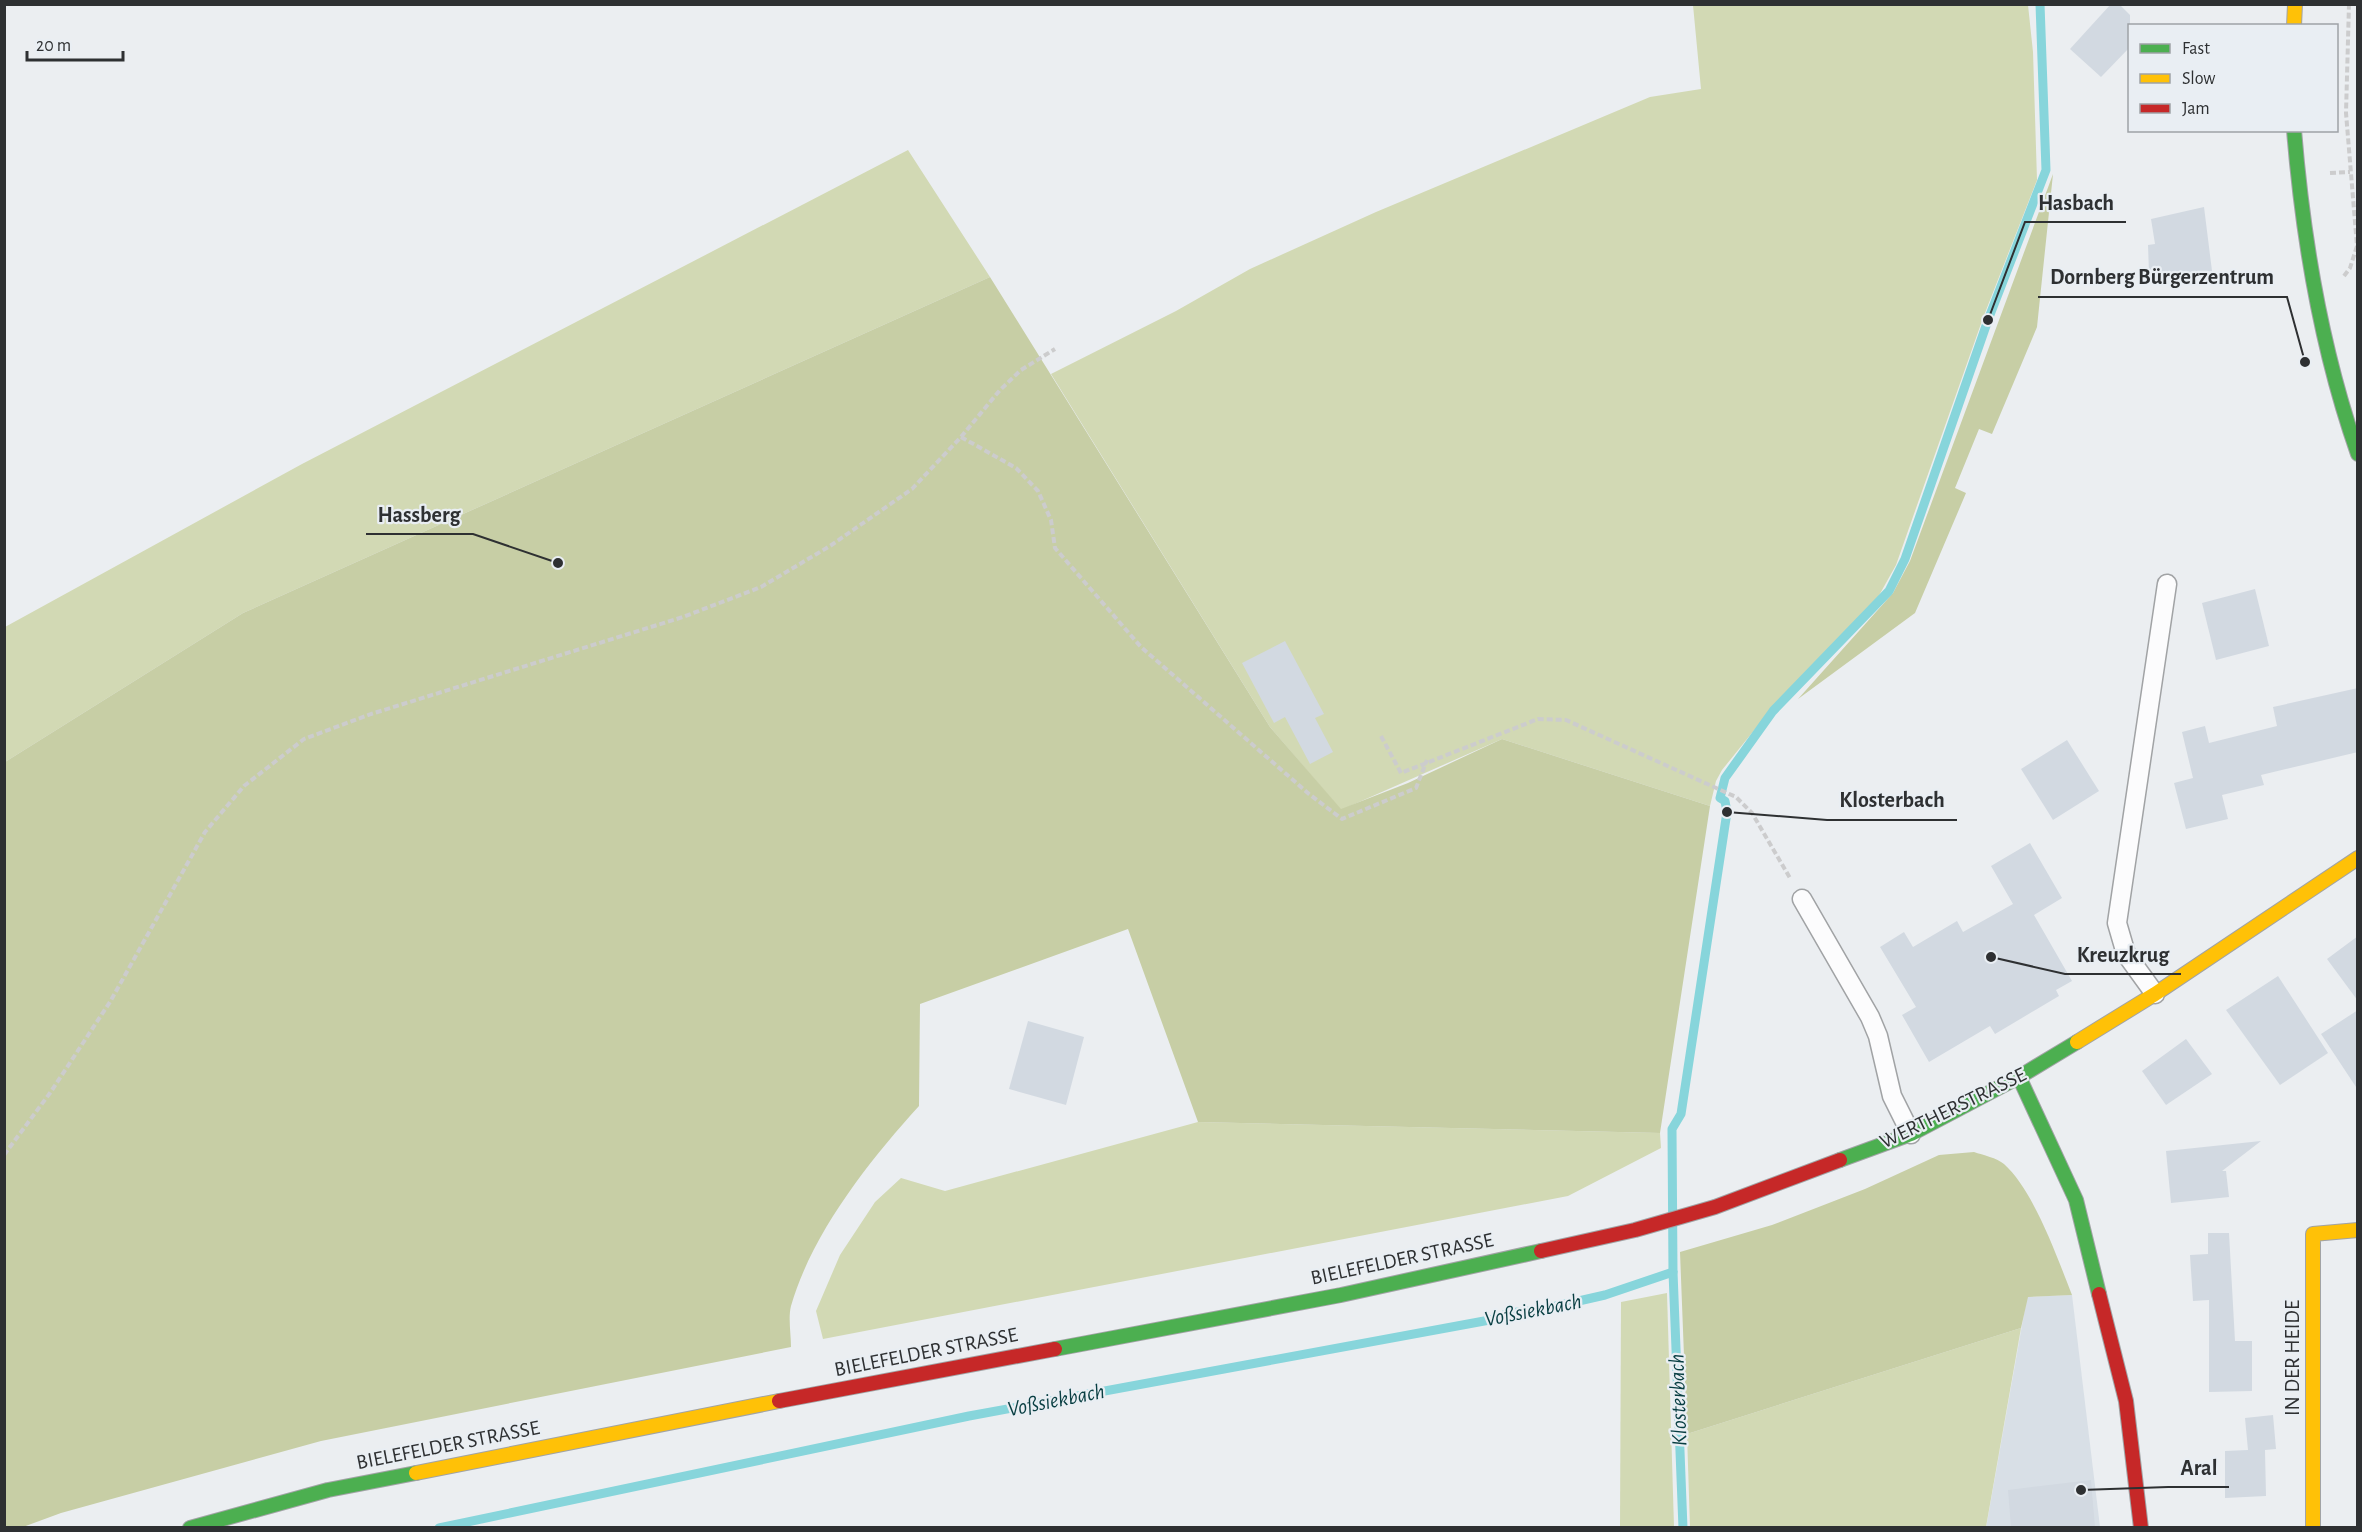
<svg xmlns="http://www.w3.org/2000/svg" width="2362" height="1532" viewBox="0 0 2362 1532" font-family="'Alegreya Sans',sans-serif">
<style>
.built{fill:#d8dfe6}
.green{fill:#d2d9b4}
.forest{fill:#c7cea5}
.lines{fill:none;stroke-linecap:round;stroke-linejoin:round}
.stream{stroke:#87d5db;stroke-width:9}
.building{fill:#d2d9e1}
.lane-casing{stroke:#a1a3a5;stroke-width:21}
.fast-casing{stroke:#a1a3a5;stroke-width:16}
.slow-casing{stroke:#a1a3a5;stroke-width:16}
.jam-casing{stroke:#a1a3a5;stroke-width:16}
.path{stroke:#cccccd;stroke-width:4;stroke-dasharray:6 3;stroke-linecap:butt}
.lane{stroke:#fcfcfd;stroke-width:18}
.fast{stroke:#4caf50;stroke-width:14}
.slow{stroke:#ffc107;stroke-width:14}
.jam{stroke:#c62828;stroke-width:14}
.labels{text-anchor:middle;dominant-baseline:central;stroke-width:4.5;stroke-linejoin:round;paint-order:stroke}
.street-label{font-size:21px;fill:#2e3032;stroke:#e9eef3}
.water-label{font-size:22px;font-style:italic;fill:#083e42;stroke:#e9eef3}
.leader{fill:none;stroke:#2e3032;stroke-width:2}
.callout-dot{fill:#2e3032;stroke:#e9eef3;stroke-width:2}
.callout-label{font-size:22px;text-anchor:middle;font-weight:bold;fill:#2e3032;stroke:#e9eef3;stroke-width:4.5;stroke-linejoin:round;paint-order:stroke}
</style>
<rect width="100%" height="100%" fill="#ebeef1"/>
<!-- built -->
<path class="built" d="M2072,1295L2100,1527L1986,1528L2027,1297Z"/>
<!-- green -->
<g class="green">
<path d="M1693,5H2028L2033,52L2037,180L1983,318L1896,565L1877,599L1768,713L1722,770L1716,781L1710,806L1502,739L1341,810L1270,727L1051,374L1176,311L1250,269L1376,212L1650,97L1701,89Z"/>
<path d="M908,150L990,277L243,613L5,762V627L302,464Z"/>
<path d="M1198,1122L1660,1133L1661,1148L1568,1196L823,1339L816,1311L840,1255L875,1202L901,1178L945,1191Z"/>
<path d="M1667,1293L1674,1527H1620L1621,1302Z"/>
<path d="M2021,1328L1986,1527H1690L1687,1434Z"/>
</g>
<!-- forest -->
<g class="forest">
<path d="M2053,174L2037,327L1992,434L1979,429L1955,488L1966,493L1915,613L1798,699L1893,593L1910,561Z"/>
<path d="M990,277L1270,727L1341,809L1408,783L1502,739L1710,806L1660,1133L1198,1122L1128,929L920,1004L919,1106C869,1161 812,1233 791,1306C788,1318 791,1334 791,1347L321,1441L61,1513L23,1527H5V762L243,613Z"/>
<path d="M1974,1152C1983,1155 1997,1158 2004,1164C2034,1191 2057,1257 2072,1295L2028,1297L2021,1328L1687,1434L1680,1252L1772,1225L1865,1189L1939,1155Z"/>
</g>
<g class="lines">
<!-- stream -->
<g class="stream">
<path d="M439,1528L969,1416L1495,1319L1508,1313L1539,1310L1605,1295L1673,1272"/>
<path d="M1683,1528L1673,1272L1672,1129L1681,1114L1727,812L1725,801L1720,798L1725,778L1773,711L1889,591L1905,559L1988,320L2046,170L2040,4"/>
</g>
</g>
<!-- building -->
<g class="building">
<path d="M2111,4H2119L2130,15V47L2101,77L2070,49Z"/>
<path d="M2204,207L2212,271L2176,277L2170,275L2159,279L2149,273L2148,245L2155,244L2151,219Z"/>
<path d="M2255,589L2269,646L2216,660L2202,603Z"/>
<path d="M1285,641L1324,714L1315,718L1333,752L1310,764L1285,717L1274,723L1242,663Z"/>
<path d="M2358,688V752L2261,775L2264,785L2222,795L2228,819L2186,829L2174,783L2193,778L2182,732L2205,726L2209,743L2277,726L2273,707Z"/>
<path d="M2067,740L2099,791L2053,820L2021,769Z"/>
<path d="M2030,843L2062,898L2034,915L2072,981L2056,990L2059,996L1995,1034L1990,1026L1929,1062L1902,1015L1916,1007L1880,947L1904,932L1913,947L1957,921L1963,932L2013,904L1991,866Z"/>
<path d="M2358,936V1001L2327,959Z"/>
<path d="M2278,976L2328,1053L2280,1085L2226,1010Z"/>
<path d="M2358,1010V1090L2321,1034Z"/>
<path d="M1028,1021L1084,1037L1066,1105L1009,1089Z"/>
<path d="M2186,1039L2212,1074L2166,1105L2142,1071Z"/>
<path d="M2261,1141L2222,1171H2226L2229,1197L2171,1203L2166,1151Z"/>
<path d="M2208,1233H2229L2235,1341H2252V1391L2209,1392V1300L2193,1301L2190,1255L2208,1254Z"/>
<path d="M2273,1415L2276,1449L2265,1450L2266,1496L2225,1498V1451L2248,1450L2245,1418Z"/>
<path d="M2091,1480L2095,1527H2011L2008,1490Z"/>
</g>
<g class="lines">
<defs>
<g id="lane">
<path d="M1802,899L1870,1017L1878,1036L1892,1096L1911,1134"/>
<path d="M2155,994L2126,954L2117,923L2167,584"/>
</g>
<g id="fast">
<path d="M2294,130C2303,241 2321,349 2358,454"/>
<path d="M2019,1077L2076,1200L2099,1294"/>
<path d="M1840,1160L1911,1134L2019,1077L2077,1042"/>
<path d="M1055,1349L1341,1295L1541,1251"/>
<path d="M190,1528L328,1490L416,1473"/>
</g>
<g id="slow">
<path d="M2294,26L2295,4"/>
<path d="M2077,1042L2155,994L2358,858"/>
<path d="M416,1473L779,1401"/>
<path d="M2313,1528V1234L2358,1230"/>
</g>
<g id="jam">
<path d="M1541,1251L1635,1230L1715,1207L1840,1160"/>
<path d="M2099,1294L2126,1401L2141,1528"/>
<path d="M779,1401L1055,1349"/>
</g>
</defs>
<!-- lane casing -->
<use href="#lane" class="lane-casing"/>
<!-- fast casing -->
<use href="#fast" class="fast-casing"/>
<!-- slow casing -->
<use href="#slow" class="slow-casing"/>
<!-- jam casing -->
<use href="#jam" class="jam-casing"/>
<!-- path -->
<g class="path">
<path d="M2330,173L2350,172"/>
<path d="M2344,276L2350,268L2357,246L2346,113L2349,4"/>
<path d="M961,437L1016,468L1038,491L1051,520L1055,548L1141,647L1309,794L1342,819L1416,788L1427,760"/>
<path d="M1381,736L1401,773L1538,719L1566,720L1736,797L1752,813L1790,878"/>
<path d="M4,1155L50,1093L110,1002L205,832L244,786L304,739L371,714L683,617L761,587L830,546L912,489L961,437L1000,390L1021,370L1055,349"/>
</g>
<!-- lane -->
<use href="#lane" class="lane"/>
<!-- fast -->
<use href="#fast" class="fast"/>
<!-- slow -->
<use href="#slow" class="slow"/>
<!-- jam -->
<use href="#jam" class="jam"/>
</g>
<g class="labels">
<!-- street labels -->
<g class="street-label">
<text transform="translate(1953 1108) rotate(-26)">WERTHERSTRASSE</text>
<text transform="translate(1402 1259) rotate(-12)">BIELEFELDER STRASSE</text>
<text transform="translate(926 1352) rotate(-11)">BIELEFELDER STRASSE</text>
<text transform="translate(2292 1358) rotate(-90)">IN DER HEIDE</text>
<text transform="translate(448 1445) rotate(-11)">BIELEFELDER STRASSE</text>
</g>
<!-- water labels -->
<g class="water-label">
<text transform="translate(1533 1310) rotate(-11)">Voßsiekbach</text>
<text transform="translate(1056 1400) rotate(-11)">Voßsiekbach</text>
<text transform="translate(1678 1400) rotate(-92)">Klosterbach</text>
</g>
</g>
<!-- callouts -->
<path class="leader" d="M1988 320L2025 222H2126M2305 362L2287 297H2038M558 563L473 534H366M1727 812L1827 820H1957M1991 957L2065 974H2181M2081 1490L2168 1487H2229"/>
<g class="callout-dot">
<circle cx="1988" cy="320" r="6"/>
<circle cx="2305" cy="362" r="6"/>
<circle cx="558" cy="563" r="6"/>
<circle cx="1727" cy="812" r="6"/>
<circle cx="1991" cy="957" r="6"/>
<circle cx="2081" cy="1490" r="6"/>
</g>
<g class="callout-label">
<text x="2076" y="210">Hasbach</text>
<text x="2162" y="284">Dornberg Bürgerzentrum</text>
<text x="419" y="522">Hassberg</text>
<text x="1892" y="807">Klosterbach</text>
<text x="2123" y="962">Kreuzkrug</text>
<text x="2199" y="1475">Aral</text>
</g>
<!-- border -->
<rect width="2362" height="1532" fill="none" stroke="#2e3032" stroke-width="12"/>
<!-- legend -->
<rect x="2128" y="24" width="210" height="108" fill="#e9eef3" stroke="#9ea2a6" stroke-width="1.5"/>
<rect x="2140" y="44" width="30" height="9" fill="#4caf50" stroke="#9ea2a6" stroke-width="1.5"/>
<text x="2182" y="54" font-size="18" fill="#2e3032">Fast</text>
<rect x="2140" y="74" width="30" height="9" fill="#ffc107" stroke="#9ea2a6" stroke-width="1.5"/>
<text x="2182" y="84" font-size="18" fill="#2e3032">Slow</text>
<rect x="2140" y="104" width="30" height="9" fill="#c62828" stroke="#9ea2a6" stroke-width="1.5"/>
<text x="2182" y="114" font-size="18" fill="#2e3032">Jam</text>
<!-- scale -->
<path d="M27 51v9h96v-9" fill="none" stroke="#2e3032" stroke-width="3"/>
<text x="36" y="51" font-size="18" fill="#2e3032" stroke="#e9eef3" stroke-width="4.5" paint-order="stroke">20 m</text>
</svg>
